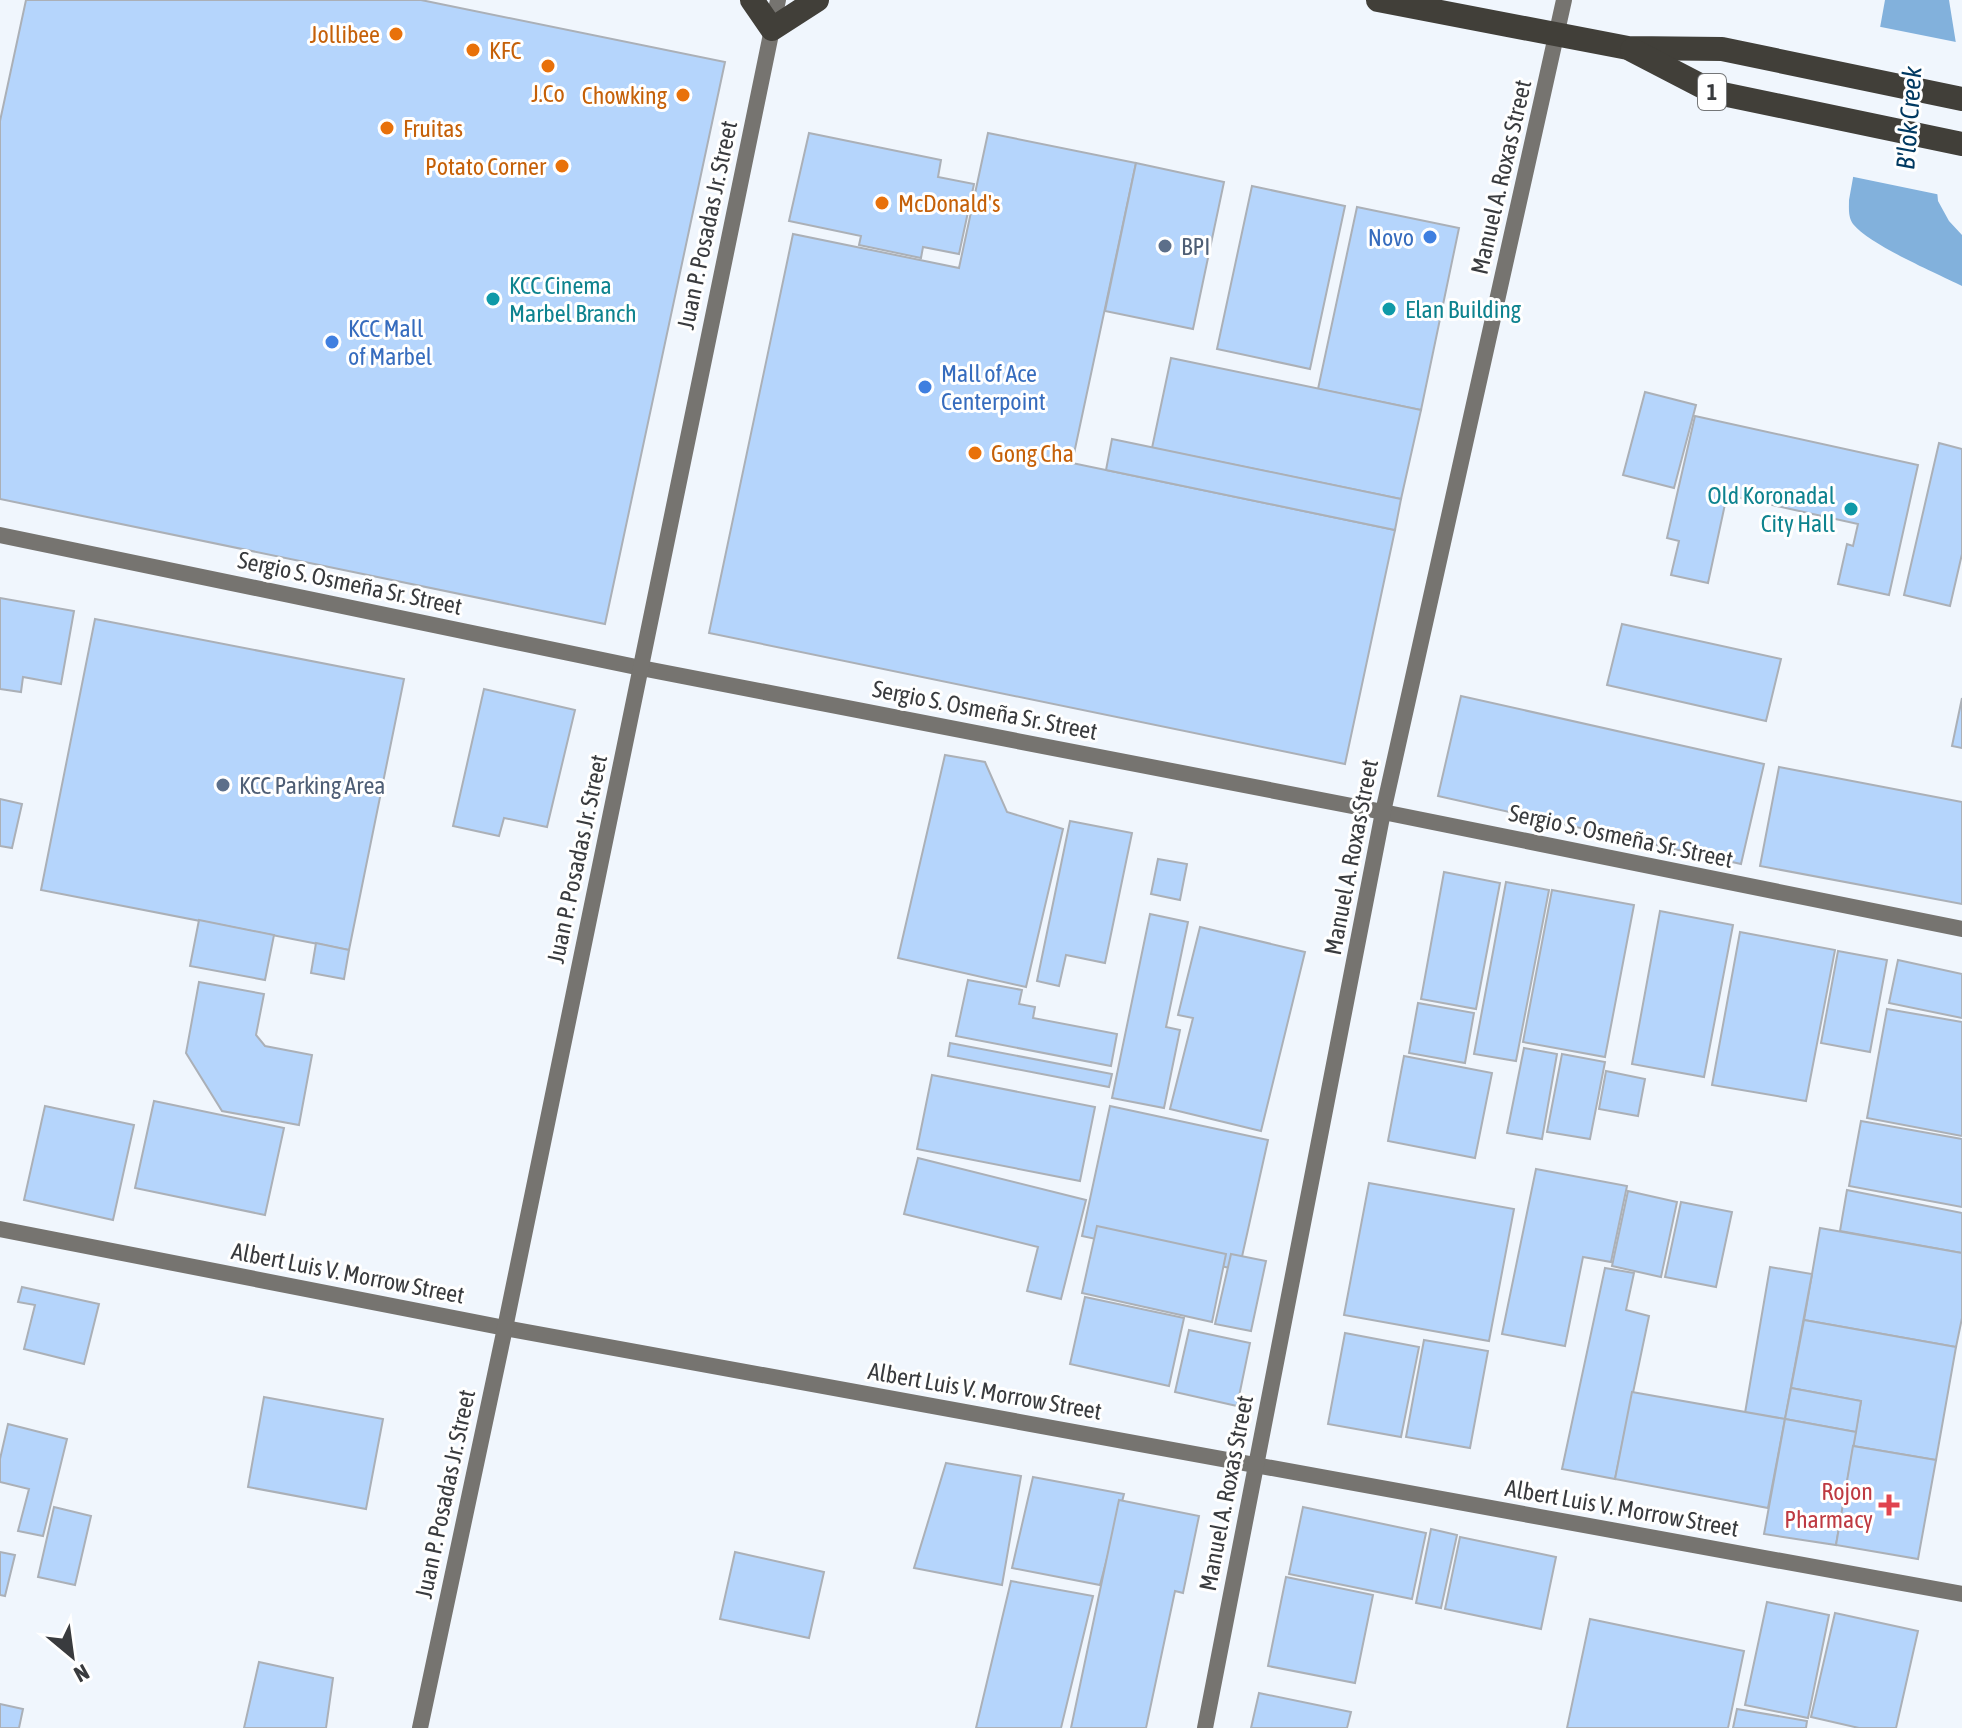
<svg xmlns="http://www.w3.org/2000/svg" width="1962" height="1728" viewBox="0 0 1962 1728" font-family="'Asap Condensed',sans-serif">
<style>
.water{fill:#82b1dc}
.pier{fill:#f0f6fd}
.building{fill:#b5d5fc;stroke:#abb0b7;stroke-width:2}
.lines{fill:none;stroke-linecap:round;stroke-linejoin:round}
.secondary{stroke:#767470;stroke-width:16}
.highway{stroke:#413f39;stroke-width:24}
.food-dot{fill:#e8710a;stroke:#fff;stroke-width:3}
.shop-dot{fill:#3f7fe0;stroke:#fff;stroke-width:3}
.service-dot{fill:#5c6f8a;stroke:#fff;stroke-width:3}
.culture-dot{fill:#0f9aa8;stroke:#fff;stroke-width:3}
.health-dot{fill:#e0444e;stroke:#fff;stroke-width:3}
.labels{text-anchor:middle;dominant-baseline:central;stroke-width:6;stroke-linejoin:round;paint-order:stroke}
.shield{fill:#fff;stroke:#747678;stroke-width:2}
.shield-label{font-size:22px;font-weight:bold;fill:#393b3e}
.food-label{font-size:24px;fill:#c56008;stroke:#fff;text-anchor:start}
.street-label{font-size:24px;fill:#393b3e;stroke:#fff}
.shop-label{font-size:24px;fill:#366cbe;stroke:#fff;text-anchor:start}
.service-label{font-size:24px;fill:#4e5e75;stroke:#fff;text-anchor:start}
.culture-label{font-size:24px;fill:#0d838f;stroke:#fff;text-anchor:start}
.health-label{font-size:24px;fill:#be3a42;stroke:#fff;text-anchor:end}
.water-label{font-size:26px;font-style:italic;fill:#003961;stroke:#fff}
</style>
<rect width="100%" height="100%" fill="#f0f6fd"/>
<!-- water -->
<path class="water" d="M1885,0H1949L1958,56L1936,179L1938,201L1949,221L1962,235V286C1936,273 1870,245 1853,224C1848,217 1849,208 1849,200Z"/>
<!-- pier -->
<path class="pier" d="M1876,26L1961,43L1962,58L1940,179L1941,195L1849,176Z"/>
<!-- building -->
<g class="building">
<path d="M26,0H421L725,62L605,624L0,499V121Z"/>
<path d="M809,133L941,160L938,177L974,184L959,254L923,247L921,258L859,245L861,236L789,221Z"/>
<path d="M988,133L1136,163L1072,463L1395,530L1345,764L709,633L793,234L959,268Z"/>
<path d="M1136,163L1224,182L1193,329L1105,311Z"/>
<path d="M1252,186L1345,206L1310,369L1217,349Z"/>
<path d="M1357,207L1459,228L1421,410L1318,389Z"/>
<path d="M1171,358L1421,410L1401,499L1152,448Z"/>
<path d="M1645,392L1696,405L1674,488L1623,475Z"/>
<path d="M1695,416L1918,465L1889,595L1838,584L1847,544L1853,546L1858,524L1727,495L1708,583L1671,575L1679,541L1667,538Z"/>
<path d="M1112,439L1401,499L1395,530L1106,470Z"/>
<path d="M1939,443L1962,449V554L1950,606L1904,595Z"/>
<path d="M0,598L74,611L61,684L23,677L21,692L0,689Z"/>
<path d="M95,619L404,679L349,950L41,890Z"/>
<path d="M1622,624L1781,659L1766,721L1607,685Z"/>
<path d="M484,689L575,710L547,827L504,818L499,836L453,826Z"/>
<path d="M1461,696L1764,764L1741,864L1438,796Z"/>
<path d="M1962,698V748L1952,746Z"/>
<path d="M945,755L985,762L1007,812L1063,829L1026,987L898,958Z"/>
<path d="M1779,767L1962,802V904L1760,866Z"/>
<path d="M0,799L22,804L12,848L0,846Z"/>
<path d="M1070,821L1132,833L1105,963L1066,955L1059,986L1037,981Z"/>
<path d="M1158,859L1187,864L1180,900L1151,894Z"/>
<path d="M1444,872L1500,883L1476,1009L1421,999Z"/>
<path d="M1506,882L1549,890L1516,1061L1474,1054Z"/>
<path d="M1552,890L1634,905L1605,1057L1523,1042Z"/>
<path d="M1660,911L1733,925L1704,1077L1632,1064Z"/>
<path d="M1150,914L1188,922L1166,1027L1180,1030L1164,1108L1112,1098Z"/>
<path d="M199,920L274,935L265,980L190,966Z"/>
<path d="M1200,927L1305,952L1261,1131L1170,1109L1193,1018L1178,1015Z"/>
<path d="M1740,932L1835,950L1806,1101L1712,1085Z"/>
<path d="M316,943L349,950L344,979L311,973Z"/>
<path d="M1838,951L1887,960L1870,1052L1821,1043Z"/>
<path d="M1898,960L1962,974V1018L1889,1003Z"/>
<path d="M968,980L1022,990L1019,1004L1035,1007L1033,1018L1117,1034L1111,1066L956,1036Z"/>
<path d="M199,982L264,994L256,1035L265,1046L312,1055L299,1125L222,1111L186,1053Z"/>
<path d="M1418,1003L1474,1013L1465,1063L1409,1053Z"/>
<path d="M1887,1009L1962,1022V1136L1867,1118Z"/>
<path d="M950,1043L1112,1074L1109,1087L948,1056Z"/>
<path d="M1524,1048L1557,1054L1542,1139L1507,1133Z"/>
<path d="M1562,1054L1605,1062L1590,1139L1547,1132Z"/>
<path d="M1404,1056L1492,1073L1475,1158L1388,1141Z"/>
<path d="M1606,1071L1645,1079L1638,1116L1599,1109Z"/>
<path d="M932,1075L1095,1107L1080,1181L917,1149Z"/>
<path d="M154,1101L284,1128L265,1215L135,1188Z"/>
<path d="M45,1106L134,1125L113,1220L24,1200Z"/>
<path d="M1110,1106L1268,1140L1239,1270L1082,1236Z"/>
<path d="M1861,1121L1962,1139V1207L1849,1186Z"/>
<path d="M918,1158L1086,1200L1061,1299L1027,1291L1038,1247L904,1214Z"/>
<path d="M1536,1169L1627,1186L1611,1262L1583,1257L1565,1346L1502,1334Z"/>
<path d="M1369,1183L1514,1209L1489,1341L1344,1315Z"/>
<path d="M1847,1190L1962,1213V1253L1840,1231Z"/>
<path d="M1628,1191L1677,1202L1661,1277L1612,1266Z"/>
<path d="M1681,1202L1732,1212L1716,1287L1665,1277Z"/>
<path d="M1097,1226L1226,1254L1212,1322L1082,1293Z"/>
<path d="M1820,1228L1962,1253V1318L1956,1347L1804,1320Z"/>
<path d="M1231,1254L1266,1261L1251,1331L1215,1324Z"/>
<path d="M1770,1267L1812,1274L1785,1419L1745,1413Z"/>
<path d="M1605,1268L1634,1273L1626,1310L1649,1316L1615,1479L1562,1469Z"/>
<path d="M22,1287L99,1304L84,1364L24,1349L35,1305L18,1302Z"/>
<path d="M1085,1297L1184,1318L1169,1386L1070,1364Z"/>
<path d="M1804,1320L1956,1347L1936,1460L1853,1446L1861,1401L1791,1388Z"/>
<path d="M1189,1330L1250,1343L1237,1406L1175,1392Z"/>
<path d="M1345,1333L1419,1347L1401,1437L1328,1424Z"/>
<path d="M1424,1340L1488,1351L1470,1448L1406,1437Z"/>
<path d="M1791,1388L1861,1401L1856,1432L1785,1419Z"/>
<path d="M1632,1392L1785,1419L1768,1508L1615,1479Z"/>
<path d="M264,1397L383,1419L366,1509L248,1487Z"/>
<path d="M1785,1419L1856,1432L1836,1545L1764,1534Z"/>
<path d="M8,1424L67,1439L43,1536L18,1531L29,1489L0,1482V1459Z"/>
<path d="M1853,1446L1936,1460L1918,1559L1836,1545Z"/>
<path d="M946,1463L1021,1476L1002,1585L914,1568Z"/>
<path d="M1033,1477L1124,1494L1100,1585L1012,1568Z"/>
<path d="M1119,1500L1199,1516L1183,1593L1175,1591L1146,1728H1071Z"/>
<path d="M54,1507L91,1516L75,1585L38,1577Z"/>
<path d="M1303,1507L1426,1533L1412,1599L1289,1574Z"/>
<path d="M1431,1529L1457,1535L1441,1608L1416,1603Z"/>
<path d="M1460,1537L1556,1557L1541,1629L1445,1609Z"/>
<path d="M0,1552L15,1555L5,1596L0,1595Z"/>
<path d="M735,1552L824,1572L809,1638L720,1619Z"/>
<path d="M1286,1577L1373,1595L1355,1683L1268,1666Z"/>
<path d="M1011,1581L1093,1596L1061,1728H976Z"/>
<path d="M1767,1602L1829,1615L1808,1718L1745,1705Z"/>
<path d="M1835,1613L1918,1631L1896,1728H1859L1811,1717Z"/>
<path d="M1590,1619L1744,1651L1728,1728H1567Z"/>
<path d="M259,1662L333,1678L326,1728H244Z"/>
<path d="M1259,1693L1351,1712L1347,1728H1251Z"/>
<path d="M0,1704L23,1709L19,1728H0Z"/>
<path d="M1737,1709L1807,1721L1806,1728H1733Z"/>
</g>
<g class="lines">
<!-- secondary -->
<g class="secondary">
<path d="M0,535L641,668L1383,812L1962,929"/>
<path d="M0,1229L505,1328L1962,1594"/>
<path d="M420,1728L505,1328L778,0"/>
<path d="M1205,1728L1383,812L1564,0"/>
</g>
<!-- highway -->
<g class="highway">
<path d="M752,0L772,29L817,0"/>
<path d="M1378,0L1628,48L1722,49L1962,99"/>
<path d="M1632,50L1713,92L1962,144"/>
</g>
</g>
<!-- markers -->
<g class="food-dot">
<circle cx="396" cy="34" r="8"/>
<circle cx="473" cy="50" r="8"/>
<circle cx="548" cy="66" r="8"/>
<circle cx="683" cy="95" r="8"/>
<circle cx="387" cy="128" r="8"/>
<circle cx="562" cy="166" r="8"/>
<circle cx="882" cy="203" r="8"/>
<circle cx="975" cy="453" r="8"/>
</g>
<g class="shop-dot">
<circle cx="1430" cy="237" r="8"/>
<circle cx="332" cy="342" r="8"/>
<circle cx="925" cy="387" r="8"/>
</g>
<g class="service-dot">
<circle cx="1165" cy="246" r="8"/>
<circle cx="223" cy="785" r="8"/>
</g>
<g class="culture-dot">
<circle cx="493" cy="299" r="8"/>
<circle cx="1389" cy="309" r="8"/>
<circle cx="1851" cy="509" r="8"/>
</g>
<path class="health-dot" d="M1885 1493h8v8h8v8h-8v8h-8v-8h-8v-8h8z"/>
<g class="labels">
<!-- shield labels -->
<rect class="shield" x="1698" y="74" width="28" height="36" rx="6"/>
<g class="shield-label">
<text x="1712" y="92">1</text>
</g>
<!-- food labels -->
<g class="food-label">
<text x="380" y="34" text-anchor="end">Jollibee</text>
<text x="489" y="50">KFC</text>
<text x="548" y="93" text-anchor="middle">J.Co</text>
<text x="667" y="95" text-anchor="end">Chowking</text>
<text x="403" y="128">Fruitas</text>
<text x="546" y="166" text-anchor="end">Potato Corner</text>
<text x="898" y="203">McDonald's</text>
<text x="991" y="453">Gong Cha</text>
</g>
<!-- street labels -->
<g class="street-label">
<text transform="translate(1501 177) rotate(-77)">Manuel A. Roxas Street</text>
<text transform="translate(707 225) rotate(-78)">Juan P. Posadas Jr. Street</text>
<text transform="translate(350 583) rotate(12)">Sergio S. Osmeña Sr. Street</text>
<text transform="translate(985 710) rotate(11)">Sergio S. Osmeña Sr. Street</text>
<text transform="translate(1621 836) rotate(12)">Sergio S. Osmeña Sr. Street</text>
<text transform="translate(1351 857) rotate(-79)">Manuel A. Roxas Street</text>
<text transform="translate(577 859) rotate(-78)">Juan P. Posadas Jr. Street</text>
<text transform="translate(348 1273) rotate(11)">Albert Luis V. Morrow Street</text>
<text transform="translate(985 1391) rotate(10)">Albert Luis V. Morrow Street</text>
<text transform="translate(1226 1493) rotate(-79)">Manuel A. Roxas Street</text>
<text transform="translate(445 1494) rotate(-78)">Juan P. Posadas Jr. Street</text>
<text transform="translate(1622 1508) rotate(10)">Albert Luis V. Morrow Street</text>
</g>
<!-- shop labels -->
<g class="shop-label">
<text x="1414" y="237" text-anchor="end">Novo</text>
<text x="348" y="328">KCC Mall<tspan x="348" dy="28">of Marbel</tspan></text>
<text x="941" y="373">Mall of Ace<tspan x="941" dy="28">Centerpoint</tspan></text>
</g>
<!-- service labels -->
<g class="service-label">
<text x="1181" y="246">BPI</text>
<text x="239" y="785">KCC Parking Area</text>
</g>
<!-- culture labels -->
<g class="culture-label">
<text x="509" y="285">KCC Cinema<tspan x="509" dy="28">Marbel Branch</tspan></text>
<text x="1405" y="309">Elan Building</text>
<text x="1835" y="495" text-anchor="end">Old Koronadal<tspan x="1835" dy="28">City Hall</tspan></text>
</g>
<!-- health labels -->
<g class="health-label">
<text x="1873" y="1491">Rojon<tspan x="1873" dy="28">Pharmacy</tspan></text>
</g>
<!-- water labels -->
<g class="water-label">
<text transform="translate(1909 118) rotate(-86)">B'lok Creek</text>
</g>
</g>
<!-- north arrow -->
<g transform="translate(72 1656) rotate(151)" stroke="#ffffff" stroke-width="6" paint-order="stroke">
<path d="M0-6L14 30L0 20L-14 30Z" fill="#393b3e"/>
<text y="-12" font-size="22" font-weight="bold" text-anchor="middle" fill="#393b3e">N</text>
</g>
</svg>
